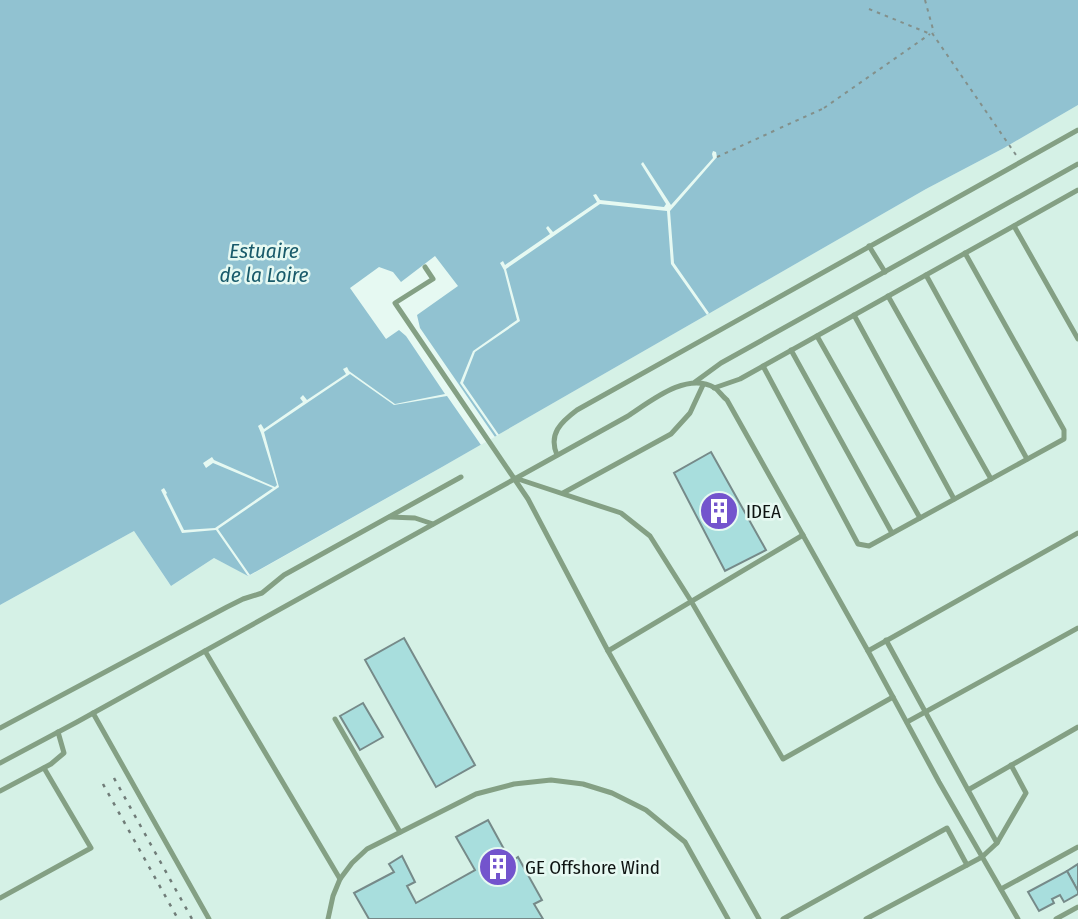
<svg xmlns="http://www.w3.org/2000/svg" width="1078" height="919" viewBox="0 0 1078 919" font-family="'Fira Sans Condensed',sans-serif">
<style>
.built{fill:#d5f1e6}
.water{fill:#91c2d1}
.pier{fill:#e6f9f2}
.building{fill:#a8dedd;stroke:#768a89;stroke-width:2}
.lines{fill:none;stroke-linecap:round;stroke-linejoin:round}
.path{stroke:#83908b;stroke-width:2;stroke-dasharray:3.5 5;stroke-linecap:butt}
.service{stroke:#84a084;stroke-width:5}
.rail{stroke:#707c78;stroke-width:2.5;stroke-dasharray:3.5 7;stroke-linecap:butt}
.labels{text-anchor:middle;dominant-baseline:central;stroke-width:5;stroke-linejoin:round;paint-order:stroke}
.poi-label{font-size:19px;fill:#0e1412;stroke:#e6f9f2;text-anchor:start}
.water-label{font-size:21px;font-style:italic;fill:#185a6a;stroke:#e6f9f2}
</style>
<rect width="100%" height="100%" fill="#e6f9f2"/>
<!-- built -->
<path class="built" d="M1078,105V919H0V605L134,531L171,586L214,558L249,576L442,467L926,189L1004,148Z"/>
<!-- water -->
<path class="water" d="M0,0H1078V105L1004,148L926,189L442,467L248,576L214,558L171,586L134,531L0,605Z"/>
<!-- pier -->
<g class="pier">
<path d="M713,151L716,152L717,157L670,211L674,263L709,313L707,315L671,264L667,211L600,204L506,269L520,321L475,352L463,383L499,435L497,436L460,383L473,351L517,320L504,270L500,263L503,261L505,265L550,234L546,228L548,226L553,232L597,202L593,195L596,194L600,200L664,207L666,204L641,164L643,162L671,205L713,158L712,154Z"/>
<path d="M435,256L458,286L417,315L420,328L495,437L481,445L447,396L394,405L350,374L264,432L279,487L218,529L250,575L248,576L216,530L182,533L161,490L164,488L167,493L166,494L184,530L215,528L273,488L213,463L206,468L203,463L212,457L214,460L275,487L277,485L261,433L258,426L261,424L264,429L303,402L300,398L303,395L307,400L346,374L343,369L347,367L349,371L395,404L445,394L406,336L399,330L386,339L350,288L379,267L393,272L401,282Z"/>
</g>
<!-- building -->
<g class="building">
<path d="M711,452L766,550L725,571L674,473Z"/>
<path d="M404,638L475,765L436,787L365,660Z"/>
<path d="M363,703L383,737L360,750L340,716Z"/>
<path d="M488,820L511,862L518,857L542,900L534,904L543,919H369L354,893L394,872L389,864L402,856L415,882L407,886L416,903L475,870L456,837Z"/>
<path d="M1078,864V891L1067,871Z"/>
<path d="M1067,871L1078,891V894L1064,902L1060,895L1052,899L1054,903L1039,911L1028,892Z"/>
</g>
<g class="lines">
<!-- path -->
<g class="path">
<path d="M925,0L934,33"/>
<path d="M869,9L928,33"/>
<path d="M932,33L1016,155"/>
<path d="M824,108L930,34"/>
<path d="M780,128L822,109"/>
<path d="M717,157L776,130"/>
</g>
<!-- service -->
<g class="service">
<path d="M1014,226L1078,339"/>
<path d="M869,246L885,272"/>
<path d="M425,267L433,279L395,303L528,499L608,651L759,919"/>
<path d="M926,275L1027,459"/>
<path d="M888,296L991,479"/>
<path d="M854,315L954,499"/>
<path d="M817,336L920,518"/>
<path d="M791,350L892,533"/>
<path d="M763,366L858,544L869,546L1064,439V430L965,253"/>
<path d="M695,382L721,363L1078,164"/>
<path d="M714,388L740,379L1078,190"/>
<path d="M557,455C548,434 561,422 577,410L1078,130"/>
<path d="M515,478L621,513L650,536L691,601L783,759L893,697"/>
<path d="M563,493L671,434L690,413L703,385"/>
<path d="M390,517L415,518L433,524"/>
<path d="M205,651L340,879"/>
<path d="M608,651L803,535"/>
<path d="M868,651L1078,533"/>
<path d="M93,713L209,919"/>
<path d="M335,719L400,832"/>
<path d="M907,722L1078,628"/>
<path d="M0,728L227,607L243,599L262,593L284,575L461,477"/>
<path d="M0,763L77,722L628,416C651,401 687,371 715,388C719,391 723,397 727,400L868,651L939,782L1018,919"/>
<path d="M968,790L1078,727"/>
<path d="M0,791L51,764L64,753L58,732"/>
<path d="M997,843L1026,793L1011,765"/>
<path d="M1001,889L1078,847"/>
<path d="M0,898L91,848L44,768"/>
<path d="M328,919L333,896L340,879L352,863L367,849L476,794L514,784L551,780L583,784L612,793L646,810L685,842L728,919"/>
<path d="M783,919L947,828L967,865"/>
<path d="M866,919L982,857L997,843L886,640"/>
<path d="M1056,919L1078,907"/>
</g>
<!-- rail -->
<g class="rail">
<path d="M114,778L192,919"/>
<path d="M103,784L178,919"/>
</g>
</g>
<!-- icons -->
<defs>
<symbol id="building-disc" viewBox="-11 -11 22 22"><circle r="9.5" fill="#7354cd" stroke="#e6f9f2"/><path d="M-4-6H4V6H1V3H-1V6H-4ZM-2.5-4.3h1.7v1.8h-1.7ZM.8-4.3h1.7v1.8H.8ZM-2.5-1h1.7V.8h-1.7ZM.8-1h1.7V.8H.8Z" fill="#fff"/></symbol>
</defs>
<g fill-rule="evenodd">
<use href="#building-disc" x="697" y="489" width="44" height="44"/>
<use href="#building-disc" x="476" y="845" width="44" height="44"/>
</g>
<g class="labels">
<!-- poi labels -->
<g class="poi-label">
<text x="746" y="511">IDEA</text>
<text x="525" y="867">GE Offshore Wind</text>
</g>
<!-- water labels -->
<g class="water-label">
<text x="264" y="251">Estuaire<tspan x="264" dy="24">de la Loire</tspan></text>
</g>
</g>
</svg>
